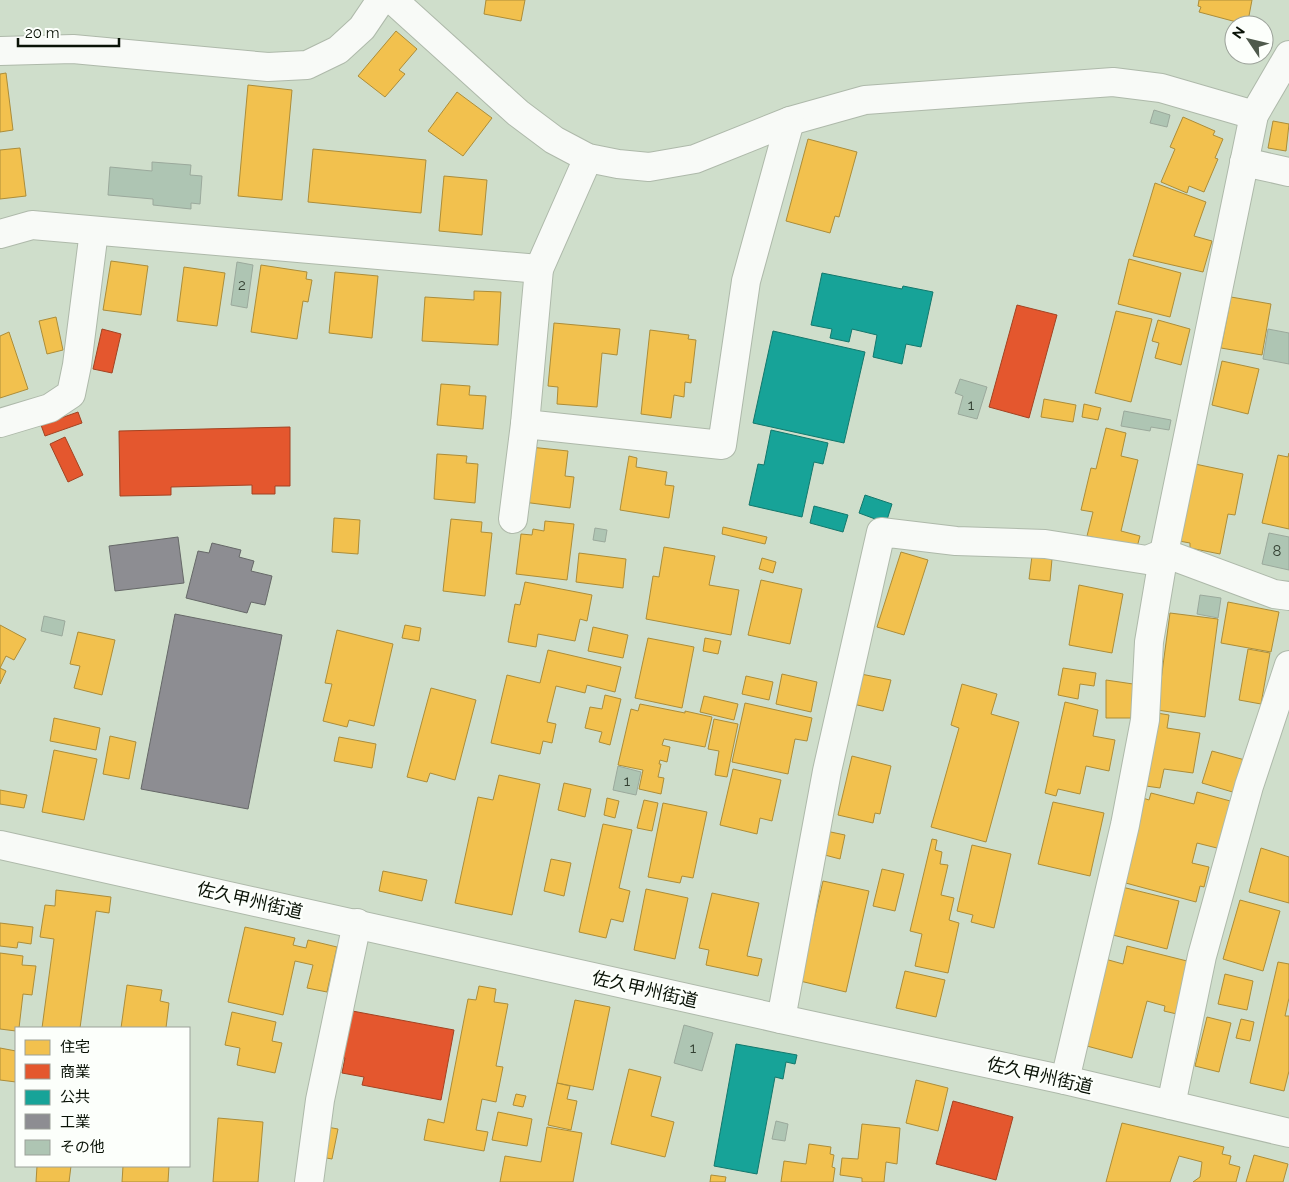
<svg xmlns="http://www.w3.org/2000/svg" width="1289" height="1182" viewBox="0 0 1289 1182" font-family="Raleway,'Noto Sans JP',sans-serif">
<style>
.homes{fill:#f2c14e;stroke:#ac8d39}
.shops{fill:#e4572e;stroke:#a34322}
.public{fill:#17a398;stroke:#13786c}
.industry{fill:#8d8d92;stroke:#666868}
.building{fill:#aec5b3;stroke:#9ba99c}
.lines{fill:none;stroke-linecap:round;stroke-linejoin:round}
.minor-casing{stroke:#aeb9aa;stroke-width:30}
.minor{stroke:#f8faf7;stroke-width:28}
.labels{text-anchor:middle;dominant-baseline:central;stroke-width:5;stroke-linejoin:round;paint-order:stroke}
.number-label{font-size:15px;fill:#334032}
.street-label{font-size:18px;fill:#0a1307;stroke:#fcfffb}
</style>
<rect width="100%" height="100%" fill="#cfdecb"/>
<!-- homes -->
<g class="homes">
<path d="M486,0H525L521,21L484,14Z"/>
<path d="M1199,0H1252L1248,21L1245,20L1244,24L1199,12L1201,7L1198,6Z"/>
<path d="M396,31L417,49L399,70L405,74L385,97L358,76Z"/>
<path d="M6,73L13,130L0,132V74Z"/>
<path d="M248,85L292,90L282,200L238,196Z"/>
<path d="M457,92L492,118L463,156L428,131Z"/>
<path d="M1183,117L1215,131L1213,135L1223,139L1215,158L1218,159L1204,192L1189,186L1187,193L1161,182L1175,149L1170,147Z"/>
<path d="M1273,121L1289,124L1286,151L1268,148Z"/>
<path d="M808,139L857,152L839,217L835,216L830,233L786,221Z"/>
<path d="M20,148L26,196L0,199V150Z"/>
<path d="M313,149L426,160L421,213L308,202Z"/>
<path d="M444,176L487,180L482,235L439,231Z"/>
<path d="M1155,183L1206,202L1194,236L1212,241L1203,272L1133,256Z"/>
<path d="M1129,259L1181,273L1170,317L1118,304Z"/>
<path d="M111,261L148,266L141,315L103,310Z"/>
<path d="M261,265L307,272L306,279L312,280L308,302L303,301L297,339L251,332Z"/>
<path d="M184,267L225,273L217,326L177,321Z"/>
<path d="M335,272L378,276L372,338L329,333Z"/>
<path d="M474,291L501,292L498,345L422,341L425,297L474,300Z"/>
<path d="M1231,297L1271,304L1262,355L1221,348Z"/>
<path d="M1116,311L1152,319L1131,402L1095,393Z"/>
<path d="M56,317L63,350L47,354L39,321Z"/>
<path d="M1158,320L1190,329L1181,365L1155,358L1159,343L1152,341Z"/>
<path d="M554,323L620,329L617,355L602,353L597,407L557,404L558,387L548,386Z"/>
<path d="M650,330L689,335L688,339L696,340L691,383L685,382L684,397L674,395L671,418L641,414Z"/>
<path d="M9,332L28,389L0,398V336Z"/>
<path d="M1222,361L1259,369L1248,414L1212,405Z"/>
<path d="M441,384L470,386L469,395L486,396L483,429L437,425Z"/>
<path d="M1044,399L1076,405L1073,422L1041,417Z"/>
<path d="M1084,404L1101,408L1098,420L1082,417Z"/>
<path d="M1106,428L1126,433L1121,456L1138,460L1121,531L1140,536L1137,547L1087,536L1093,512L1081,510L1091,468L1096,469Z"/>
<path d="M530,447L568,451L565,476L574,477L570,508L523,502Z"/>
<path d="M1289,453V529L1262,523L1278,455L1288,457Z"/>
<path d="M437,454L467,456L466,463L478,464L475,503L434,499Z"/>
<path d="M629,456L637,458L636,467L667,472L665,485L674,486L669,518L620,510Z"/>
<path d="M1195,464L1243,474L1235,515L1228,514L1220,554L1190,548V543L1179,541Z"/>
<path d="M334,518L360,520L358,554L332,552Z"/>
<path d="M451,519L482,522L481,532L492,533L485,596L443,591Z"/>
<path d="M545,521L574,524L567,580L516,574L521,534L532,535L533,529L544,531Z"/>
<path d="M723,527L767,537L765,544L722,534Z"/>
<path d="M664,547L715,556L709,585L739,590L731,635L646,619L653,576L659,577Z"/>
<path d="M901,552L928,560L904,635L877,627Z"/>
<path d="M579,553L626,559L623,588L576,582Z"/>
<path d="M1032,556L1052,559L1050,581L1029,579Z"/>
<path d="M762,558L776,562L773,573L759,569Z"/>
<path d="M761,580L802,589L790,644L748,635Z"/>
<path d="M525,582L592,595L587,621L580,619L575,641L538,634L536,647L508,642L515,604L520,605Z"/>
<path d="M1079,585L1123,594L1112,653L1069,645Z"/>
<path d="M1228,602L1279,612L1271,652L1221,643Z"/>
<path d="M1170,613L1218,619L1205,717L1157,710Z"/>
<path d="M0,625L26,639L14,660L6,656L0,668Z"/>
<path d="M405,625L421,628L419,641L402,638Z"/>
<path d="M593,627L628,635L623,658L588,651Z"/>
<path d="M337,630L393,644L374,726L349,720L347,727L323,721L332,684L325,683Z"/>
<path d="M78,632L115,640L102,695L74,688L80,666L70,664Z"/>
<path d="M648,638L694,647L682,708L635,698Z"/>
<path d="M705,638L721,641L718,654L703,651Z"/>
<path d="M1248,649L1270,653L1261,704L1239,700Z"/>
<path d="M548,650L621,667L615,692L587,685L585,693L556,686L547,722L556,724L552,743L543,741L540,754L491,743L507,675L540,683Z"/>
<path d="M0,668L6,671L0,684Z"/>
<path d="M1063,668L1096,673L1094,686L1080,684L1078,699L1058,695Z"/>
<path d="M782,674L817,682L811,712L776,704Z"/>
<path d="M861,674L891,680L883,711L853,704Z"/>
<path d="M746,676L773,682L769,700L742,694Z"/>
<path d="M1106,680L1133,684L1131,718H1106Z"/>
<path d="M962,684L997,694L991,714L1019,722L986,842L931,827L959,728L951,725Z"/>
<path d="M431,688L476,700L455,780L430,773L427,782L407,777Z"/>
<path d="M605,695L621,699L610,745L599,742L602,732L585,728L590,707L602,709Z"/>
<path d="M704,696L738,704L734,720L700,712Z"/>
<path d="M1065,702L1098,710L1093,736L1115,740L1109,771L1086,766L1080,794L1058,789L1056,796L1045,793Z"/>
<path d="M745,703L812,718L807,741L795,739L788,774L732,762Z"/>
<path d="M640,704L685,713V711L712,717L705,747L664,739L662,745L670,747L667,762L660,760L659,764H661L658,777L664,778L661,794L639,789L643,770L618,765L631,709L638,711Z"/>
<path d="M1157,713L1169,715L1167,728L1200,733L1193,773L1164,769L1160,788L1146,786Z"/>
<path d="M54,718L100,728L96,750L50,741Z"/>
<path d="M714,719L738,724L727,777L715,775L719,751L708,749Z"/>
<path d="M110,736L136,742L129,779L103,774Z"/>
<path d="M339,737L376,744L372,768L334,761Z"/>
<path d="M54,750L97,759L84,820L42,812Z"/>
<path d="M1212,751L1245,760L1236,793L1202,783Z"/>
<path d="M852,756L891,766L880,814L875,813L873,823L838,815Z"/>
<path d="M733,769L781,780L772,821L760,818L757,834L720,825Z"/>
<path d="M499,775L540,784L512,915L455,903L478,797L493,800Z"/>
<path d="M564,783L591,789L585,817L558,810Z"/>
<path d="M0,790L27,795L24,808L0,804Z"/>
<path d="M1197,792L1234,802L1221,849L1197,843L1192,863L1209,867L1204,887L1200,886L1196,902L1122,882L1143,798L1149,800L1151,793L1194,804Z"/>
<path d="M607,798L619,801L615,818L604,815Z"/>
<path d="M644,800L658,803L652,831L637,828Z"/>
<path d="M1053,802L1104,813L1090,876L1038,864Z"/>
<path d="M663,803L707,812L693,878L682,876L680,883L648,877Z"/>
<path d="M603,824L632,830L619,888L630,891L623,922L611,919L606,938L579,932Z"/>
<path d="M826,831L845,835L840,859L821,854Z"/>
<path d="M932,839L937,840L935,850L942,852L940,864L948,865L941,895L954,898L949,920L959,923L948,973L915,966L922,934L910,931Z"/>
<path d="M972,845L1011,854L994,928L971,922L973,915L957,911Z"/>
<path d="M1261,848L1289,857V903L1249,892Z"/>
<path d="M551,859L571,863L564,896L544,891Z"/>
<path d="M882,869L904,874L895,911L873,906Z"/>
<path d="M383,871L427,880L422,901L379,891Z"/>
<path d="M823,881L869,891L846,992L800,981Z"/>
<path d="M1122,887L1179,901L1167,949L1109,934Z"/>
<path d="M646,889L688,898L675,959L634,950Z"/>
<path d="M56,890L111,897L109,913L96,911L80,1028H42L54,939L40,937L45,905L55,906Z"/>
<path d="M712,893L759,903L747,956L762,959L758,976L706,965L709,950L699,948Z"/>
<path d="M1240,900L1280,911L1263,971L1223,959Z"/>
<path d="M0,923L33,927L31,944L18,942L17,948L0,946Z"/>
<path d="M245,927L295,938L293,945L306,948L308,940L337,947L327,992L307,988L313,965L295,961L283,1015L228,1002Z"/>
<path d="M1127,946L1195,963L1181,1015L1164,1011L1165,1006L1147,1001L1132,1058L1083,1045L1105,959L1123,964Z"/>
<path d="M0,953L23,956L22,965L36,966L32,995L23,994L19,1028H16V1031L0,1029Z"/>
<path d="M1278,962L1289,964V998L1285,1016H1289V1071L1284,1091L1250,1083Z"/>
<path d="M905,971L945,980L936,1017L896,1008Z"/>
<path d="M1225,974L1253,981L1247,1010L1218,1004Z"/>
<path d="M127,985L162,990L160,1001L169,1003L166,1028H121Z"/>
<path d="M479,986L496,989L494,1002L508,1004L496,1066L503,1067L496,1102L482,1099L476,1130L488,1132L484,1151L424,1140L428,1119L444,1123L468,999L476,1000Z"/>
<path d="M575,1000L610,1007L593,1090L557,1083Z"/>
<path d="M232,1012L276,1022L272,1041L282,1043L275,1073L237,1065L240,1048L225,1045Z"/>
<path d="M1207,1017L1231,1023L1219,1072L1195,1066Z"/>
<path d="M1241,1019L1254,1022L1250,1041L1236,1038Z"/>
<path d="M0,1048L16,1051V1082L0,1080Z"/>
<path d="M629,1069L661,1077L651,1116L674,1122L665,1157L611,1144Z"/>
<path d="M916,1080L948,1088L938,1131L906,1123Z"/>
<path d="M557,1083L570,1086L567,1099L577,1101L571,1130L548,1125Z"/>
<path d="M516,1094L526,1096L523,1107L513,1105Z"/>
<path d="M498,1112L532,1119L527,1146L492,1140Z"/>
<path d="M218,1118L263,1122L258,1182H213Z"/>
<path d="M1122,1123L1224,1147L1222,1154L1231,1156L1229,1164L1240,1167L1236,1182H1193L1200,1177L1202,1162L1179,1156L1170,1182H1106Z"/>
<path d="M862,1124L900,1128L897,1164L886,1162L884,1182H862V1178L840,1175L842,1158L858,1159Z"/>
<path d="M327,1127L338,1129L332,1159L321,1157Z"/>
<path d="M547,1127L582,1133L573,1182H500L505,1156L541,1162Z"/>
<path d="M809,1144L831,1147L830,1154L834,1155L832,1167L835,1168L833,1182H781L784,1161L806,1164Z"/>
<path d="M1254,1155L1288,1164L1283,1182H1246Z"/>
<path d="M37,1166H71L69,1182H36Z"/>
<path d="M123,1166H169L168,1182H122Z"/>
<path d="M711,1175L726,1177L725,1182H710Z"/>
</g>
<!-- shops -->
<g class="shops">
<path d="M1017,305L1057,315L1029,418L989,407Z"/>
<path d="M102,329L121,334L112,373L93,369Z"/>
<path d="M78,412L82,423L45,436L41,425Z"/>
<path d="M290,427V486H275V494H252V485L171,487V495L120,496L119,431Z"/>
<path d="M65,437L83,475L68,482L50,444Z"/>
<path d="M347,1010L454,1030L441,1100L362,1085L364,1077L342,1073L345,1058L338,1057Z"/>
<path d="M953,1101L1013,1117L996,1180L936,1164Z"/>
</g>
<!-- public -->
<g class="public">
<path d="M822,273L902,289L903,286L933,292L921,347L906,344L902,364L873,357L877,335L852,329L849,342L830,338L832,329L811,325Z"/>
<path d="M773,331L865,352L844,443L753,423Z"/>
<path d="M771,430L828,443L823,464L814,462L802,517L749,505L758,464L764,465Z"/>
<path d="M865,495L892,504L886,523L859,513Z"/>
<path d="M814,506L848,515L843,532L810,523Z"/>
<path d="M736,1044L797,1055L795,1064L786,1062L783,1079L775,1077L757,1174L714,1166Z"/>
</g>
<!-- industry -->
<g class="industry">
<path d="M178,537L184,583L115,591L109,546Z"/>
<path d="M212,543L241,550L239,557L254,561L251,571L272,576L265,605L251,602L247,613L186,598L198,551L209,553Z"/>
<path d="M175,614L282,635L248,809L141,789Z"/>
</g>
<!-- building -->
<g class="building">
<path d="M1154,110L1170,115L1167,127L1150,123Z"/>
<path d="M152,162L191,165L190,175L202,176L200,204L191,203V209L153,205V199L108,195L110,167L152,171Z"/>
<path d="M237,262L253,265L247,308L231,305Z"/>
<path d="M1268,329L1289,333V364L1263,359Z"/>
<path d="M960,379L987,387L977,419L958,414L963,396L955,393Z"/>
<path d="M1124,411L1171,420L1169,430L1151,427L1150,431L1121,426Z"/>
<path d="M595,528L607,530L605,542L593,540Z"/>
<path d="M1269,533L1289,537V570L1262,564Z"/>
<path d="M1200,595L1221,598L1218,618L1197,614Z"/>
<path d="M44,616L65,621L62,636L41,631Z"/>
<path d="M618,766L641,772L636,795L613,790Z"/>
<path d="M684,1025L713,1033L702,1071L674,1063Z"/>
<path d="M776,1121L788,1124L785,1141L772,1139Z"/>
</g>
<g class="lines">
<defs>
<g id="minor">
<path d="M393,0L518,113L554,140L588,158L618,164L649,167L695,159L790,121L865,100L1113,82L1161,88L1254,115"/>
<path d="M0,51L73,49L268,67L307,65L338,50L362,28L381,0"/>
<path d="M588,158L539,269L525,424L722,445L746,281L790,121"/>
<path d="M1244,162L1289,172"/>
<path d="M0,234L32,225L539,269"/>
<path d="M0,423L50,408L71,394L77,365L94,231"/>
<path d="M513,519L525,424"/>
<path d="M0,845L781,1019L1065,1080L1289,1133"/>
<path d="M781,1019L827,771L881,532L956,541L1045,544L1147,560L1164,553L1274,594L1289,596"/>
<path d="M1065,1080L1125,825L1145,720L1149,642L1164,553L1254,115L1289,55"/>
<path d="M1171,1105L1202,956L1249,786L1289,665"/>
<path d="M309,1182L320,1100L357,923"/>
</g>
</defs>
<!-- minor casing -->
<use href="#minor" class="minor-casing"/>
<!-- minor -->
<use href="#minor" class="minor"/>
</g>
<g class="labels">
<!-- number labels -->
<g class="number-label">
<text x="242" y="285">2</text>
<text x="971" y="405">1</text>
<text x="1277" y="551">8</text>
<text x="627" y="781">1</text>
<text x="693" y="1048">1</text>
</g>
<!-- street labels -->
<g class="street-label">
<text transform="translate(250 900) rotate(13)">佐久甲州街道</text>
<text transform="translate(645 989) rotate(13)">佐久甲州街道</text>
<text transform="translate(1040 1075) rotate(13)">佐久甲州街道</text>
</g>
</g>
<!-- legend -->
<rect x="15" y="1027" width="175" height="140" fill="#fcfffb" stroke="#9ba199"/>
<rect x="25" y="1040" width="25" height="15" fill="#f2c14e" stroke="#9ba199"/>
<text x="60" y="1052" font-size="15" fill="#0a1307">住宅</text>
<rect x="25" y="1064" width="25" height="15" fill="#e4572e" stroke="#9ba199"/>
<text x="60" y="1077" font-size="15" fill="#0a1307">商業</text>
<rect x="25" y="1090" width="25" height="15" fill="#17a398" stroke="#9ba199"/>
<text x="60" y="1102" font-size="15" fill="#0a1307">公共</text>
<rect x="25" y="1114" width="25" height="15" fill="#8d8d92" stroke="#9ba199"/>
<text x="60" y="1127" font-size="15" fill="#0a1307">工業</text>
<rect x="25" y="1140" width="25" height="15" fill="#aec5b3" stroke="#9ba199"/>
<text x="60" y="1152" font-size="15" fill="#0a1307">その他</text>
<!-- north arrow -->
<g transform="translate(1249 40) rotate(305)"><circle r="24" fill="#fcfffb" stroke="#9ba199"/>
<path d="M0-4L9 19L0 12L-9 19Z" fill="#4f5a4c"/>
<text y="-8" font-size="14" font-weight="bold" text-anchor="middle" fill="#0a1307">N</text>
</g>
<!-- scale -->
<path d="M18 38v8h101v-8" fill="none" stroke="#0a1307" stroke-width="2.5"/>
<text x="25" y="38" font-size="15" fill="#0a1307" stroke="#fcfffb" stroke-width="4" paint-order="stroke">20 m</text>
</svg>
